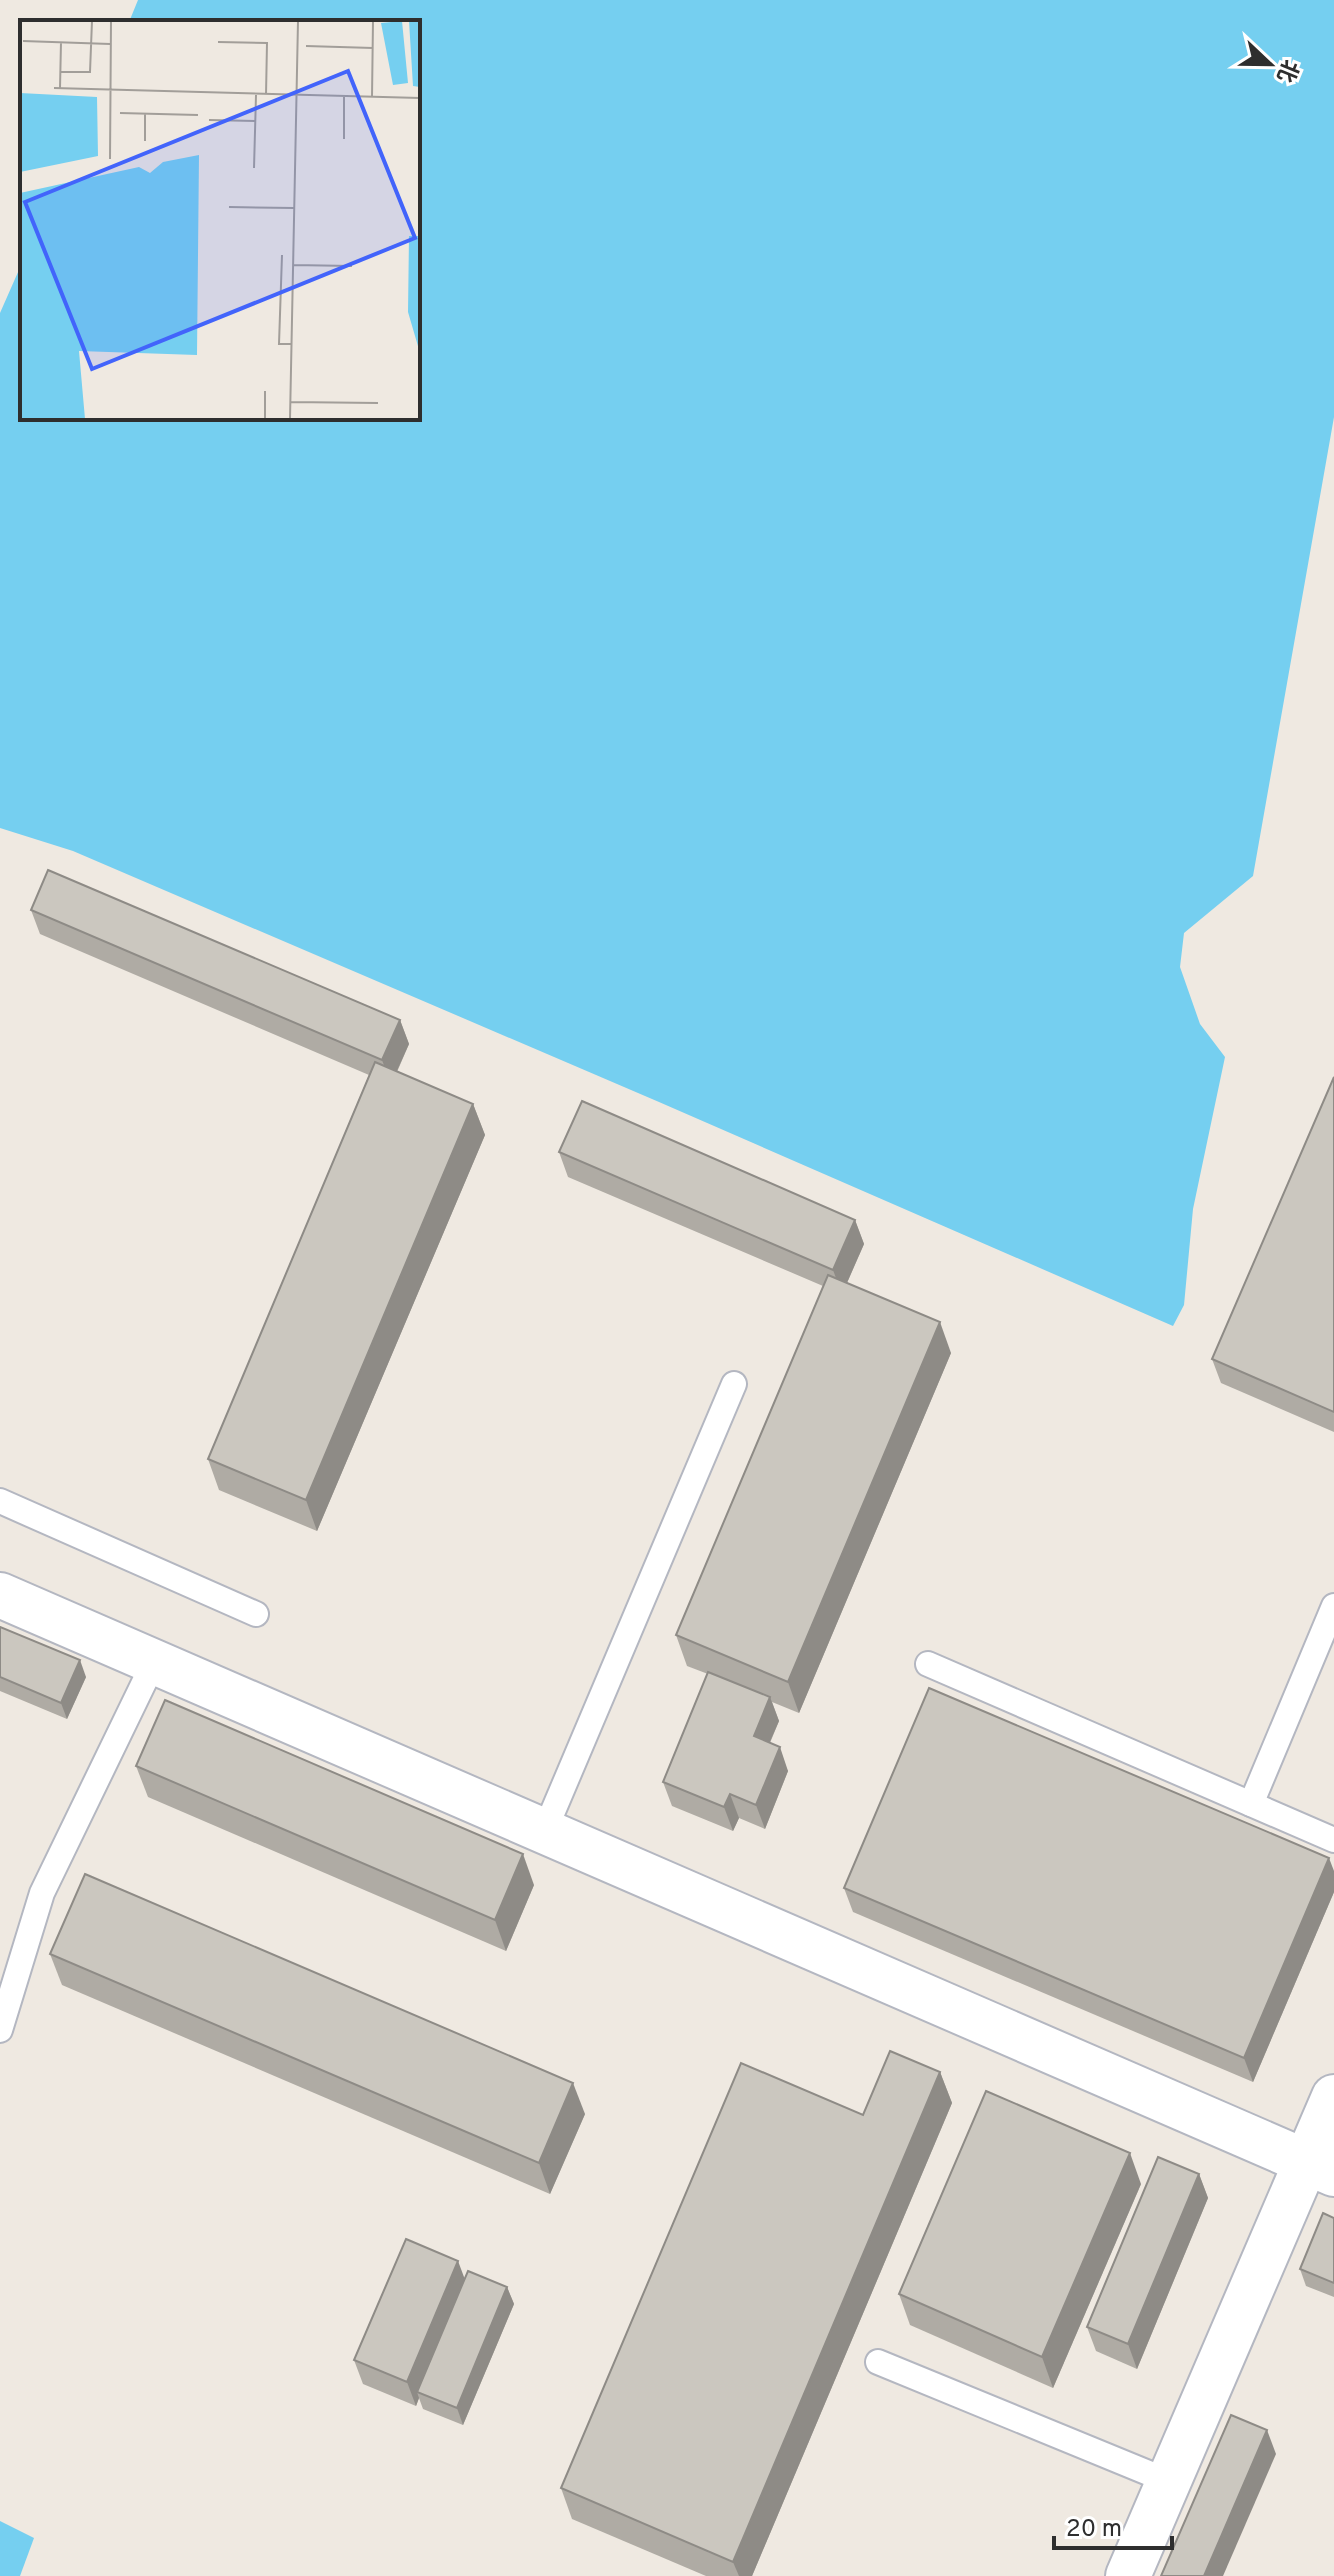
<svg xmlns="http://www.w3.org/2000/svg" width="1334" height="2576" viewBox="0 0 1334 2576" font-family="Overpass,'Noto Sans SC',sans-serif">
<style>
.water{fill:#75cff0}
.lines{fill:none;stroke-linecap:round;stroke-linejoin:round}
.lane-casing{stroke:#b4b7c1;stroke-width:28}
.street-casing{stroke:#b4b7c1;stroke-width:48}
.lane{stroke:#fff;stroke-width:24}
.street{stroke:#fff;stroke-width:44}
.wall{fill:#afaba4}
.shaded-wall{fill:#8e8b86}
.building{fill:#cbc7bf;stroke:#8e8b86;stroke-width:2}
.inset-road{fill:none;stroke:#a29e99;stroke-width:2}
.view{fill:#4264fb;fill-opacity:0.15;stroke:#4264fb;stroke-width:4}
.inset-edge{fill:none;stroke:#2e2e2e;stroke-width:4}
</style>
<rect width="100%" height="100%" fill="#efe9e1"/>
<!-- water -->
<g class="water">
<path d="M138,0H1334V417L1253,876L1184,933L1180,967L1200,1024L1225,1057L1193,1209L1184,1305L1173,1326L659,1102L73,851L0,828V313L22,263V418H418V22H129Z"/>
<path d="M0,2521L34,2538L20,2576H0Z"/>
</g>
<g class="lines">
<defs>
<g id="lane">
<path d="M0,1501L256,1614"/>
<path d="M928,1664L1334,1840"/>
<path d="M1251,1804L1334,1606"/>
<path d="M545,1830L734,1384"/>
<path d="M0,2030L42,1893L154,1662"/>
<path d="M878,2362L1168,2481"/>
</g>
<g id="street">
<path d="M0,1595L1334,2174"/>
<path d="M1128,2576L1334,2097"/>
</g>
</defs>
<!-- lane casing -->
<use href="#lane" class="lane-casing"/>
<!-- street casing -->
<use href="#street" class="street-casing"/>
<!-- lane -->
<use href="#lane" class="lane"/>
<!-- street -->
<use href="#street" class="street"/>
</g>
<!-- wall -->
<g class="wall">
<path d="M31,910L400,1020L409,1044L397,1072L473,1104L485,1135L317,1531L219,1490L208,1459L369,1075L40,934Z"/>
<path d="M1334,1077V1432L1221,1383L1212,1359Z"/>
<path d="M559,1152L855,1220L864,1244L847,1283L951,1353L799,1713L772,1702L779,1721L770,1743L788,1771L765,1829L739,1818L733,1831L672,1806L663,1782L708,1674L687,1666L676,1635L823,1286L568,1177Z"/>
<path d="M0,1627L86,1677L67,1719L0,1691Z"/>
<path d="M136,1766L534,1885L506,1951L148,1797Z"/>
<path d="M1334,1871V1892L1253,2082L853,1912L844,1888Z"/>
<path d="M50,1954L585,2114L550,2194L62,1985Z"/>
<path d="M940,2072L952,2103L752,2576H706L572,2519L561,2488L863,2115Z"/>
<path d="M1199,2174L1208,2198L1137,2369L1096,2351L1087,2327Z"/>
<path d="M1141,2184L1053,2388L910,2325L899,2294Z"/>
<path d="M1334,2218V2297L1306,2286L1300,2269Z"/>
<path d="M464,2279L507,2287L514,2304L463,2425L423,2409L419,2398L416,2406L363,2384L354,2360Z"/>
</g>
<!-- shaded-wall -->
<g class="shaded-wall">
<path d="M400,1020L409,1044L391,1084L382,1060Z"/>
<path d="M473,1104L485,1135L317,1531L306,1500Z"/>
<path d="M855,1220L864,1244L842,1294L833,1270Z"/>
<path d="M940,1322L951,1353L799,1713L788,1682Z"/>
<path d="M80,1660L86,1677L67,1719L61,1703Z"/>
<path d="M770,1697L779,1721L762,1760L754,1736Z"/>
<path d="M780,1747L788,1771L765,1829L756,1805Z"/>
<path d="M730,1794L739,1818L733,1831L724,1807Z"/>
<path d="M523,1854L534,1885L506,1951L495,1920Z"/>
<path d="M1329,1858L1334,1871V1892L1253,2082L1244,2058Z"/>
<path d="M940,2072L952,2103L752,2576H739L733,2562Z"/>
<path d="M573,2083L585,2114L550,2194L539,2163Z"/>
<path d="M1130,2153L1141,2184L1053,2388L1042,2357Z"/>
<path d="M1199,2174L1208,2198L1137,2369L1128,2344Z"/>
<path d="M458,2261L467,2285L417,2392L419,2398L416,2406L407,2382Z"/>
<path d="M507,2287L514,2304L463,2425L457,2408Z"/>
<path d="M1267,2430L1276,2454L1223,2576H1204Z"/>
</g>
<!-- building -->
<g class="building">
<path d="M48,870L400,1020L382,1060L31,910Z"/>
<path d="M375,1062L473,1104L306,1500L208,1459Z"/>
<path d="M1334,1077V1412L1212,1359Z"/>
<path d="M582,1101L855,1220L833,1270L559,1152Z"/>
<path d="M828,1275L940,1322L788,1682L676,1635Z"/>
<path d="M0,1627L80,1660L61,1703L0,1677Z"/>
<path d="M708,1672L770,1697L754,1736L780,1747L756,1805L730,1794L724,1807L663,1782Z"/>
<path d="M929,1688L1329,1858L1244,2058L844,1888Z"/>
<path d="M165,1700L523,1854L495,1920L136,1766Z"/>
<path d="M85,1874L573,2083L539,2163L50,1954Z"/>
<path d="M890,2051L940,2072L733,2562L561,2488L741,2063L863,2115Z"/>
<path d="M986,2091L1130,2153L1042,2357L899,2294Z"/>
<path d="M1158,2157L1199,2174L1128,2344L1087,2327Z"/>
<path d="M1323,2213L1334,2218V2283L1300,2269Z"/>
<path d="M406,2239L458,2261L407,2382L354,2360Z"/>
<path d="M468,2271L507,2287L457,2408L417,2392Z"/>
<path d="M1231,2415L1267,2430L1204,2576H1161Z"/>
</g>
<!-- overview -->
<g transform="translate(20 20)">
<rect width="400" height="400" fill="#efe9e1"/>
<path d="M382,1L388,63L373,65L361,3ZM389,1H400V67L393,66ZM0,73L77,77L78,136L0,152ZM179,135L177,335L59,331L65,399H0V173L119,147L130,153L143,142ZM389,216H400V333L388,292Z" fill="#75cff0"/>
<path class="inset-road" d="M3,21L90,24M198,22L247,23L246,75M286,26L353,28M41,52H70L72,1M34,68L400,78M40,68L41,22M352,77L353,1M100,93L178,95M125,94V121M189,100L235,101M324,119V77M90,139L91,1M234,148L236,75M209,187L274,188M262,235L259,324H271M273,245L332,246M270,382L358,383M245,399V371M270,399L278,1"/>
<path class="view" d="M328,51L395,218L72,349L5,182Z"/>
<rect width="400" height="400" class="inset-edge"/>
</g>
<!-- north arrow -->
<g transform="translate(1270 64) rotate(112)" stroke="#ffffff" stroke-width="6" paint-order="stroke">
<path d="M0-6L14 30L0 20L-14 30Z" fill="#2e2e2e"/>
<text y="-12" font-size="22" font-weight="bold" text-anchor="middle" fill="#2e2e2e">北</text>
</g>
<!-- scale -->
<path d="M1054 2536v12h118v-12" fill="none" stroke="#2e2e2e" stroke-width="4"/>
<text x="1066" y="2536" font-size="24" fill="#2e2e2e" stroke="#ffffff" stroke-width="6" paint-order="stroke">20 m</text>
</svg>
